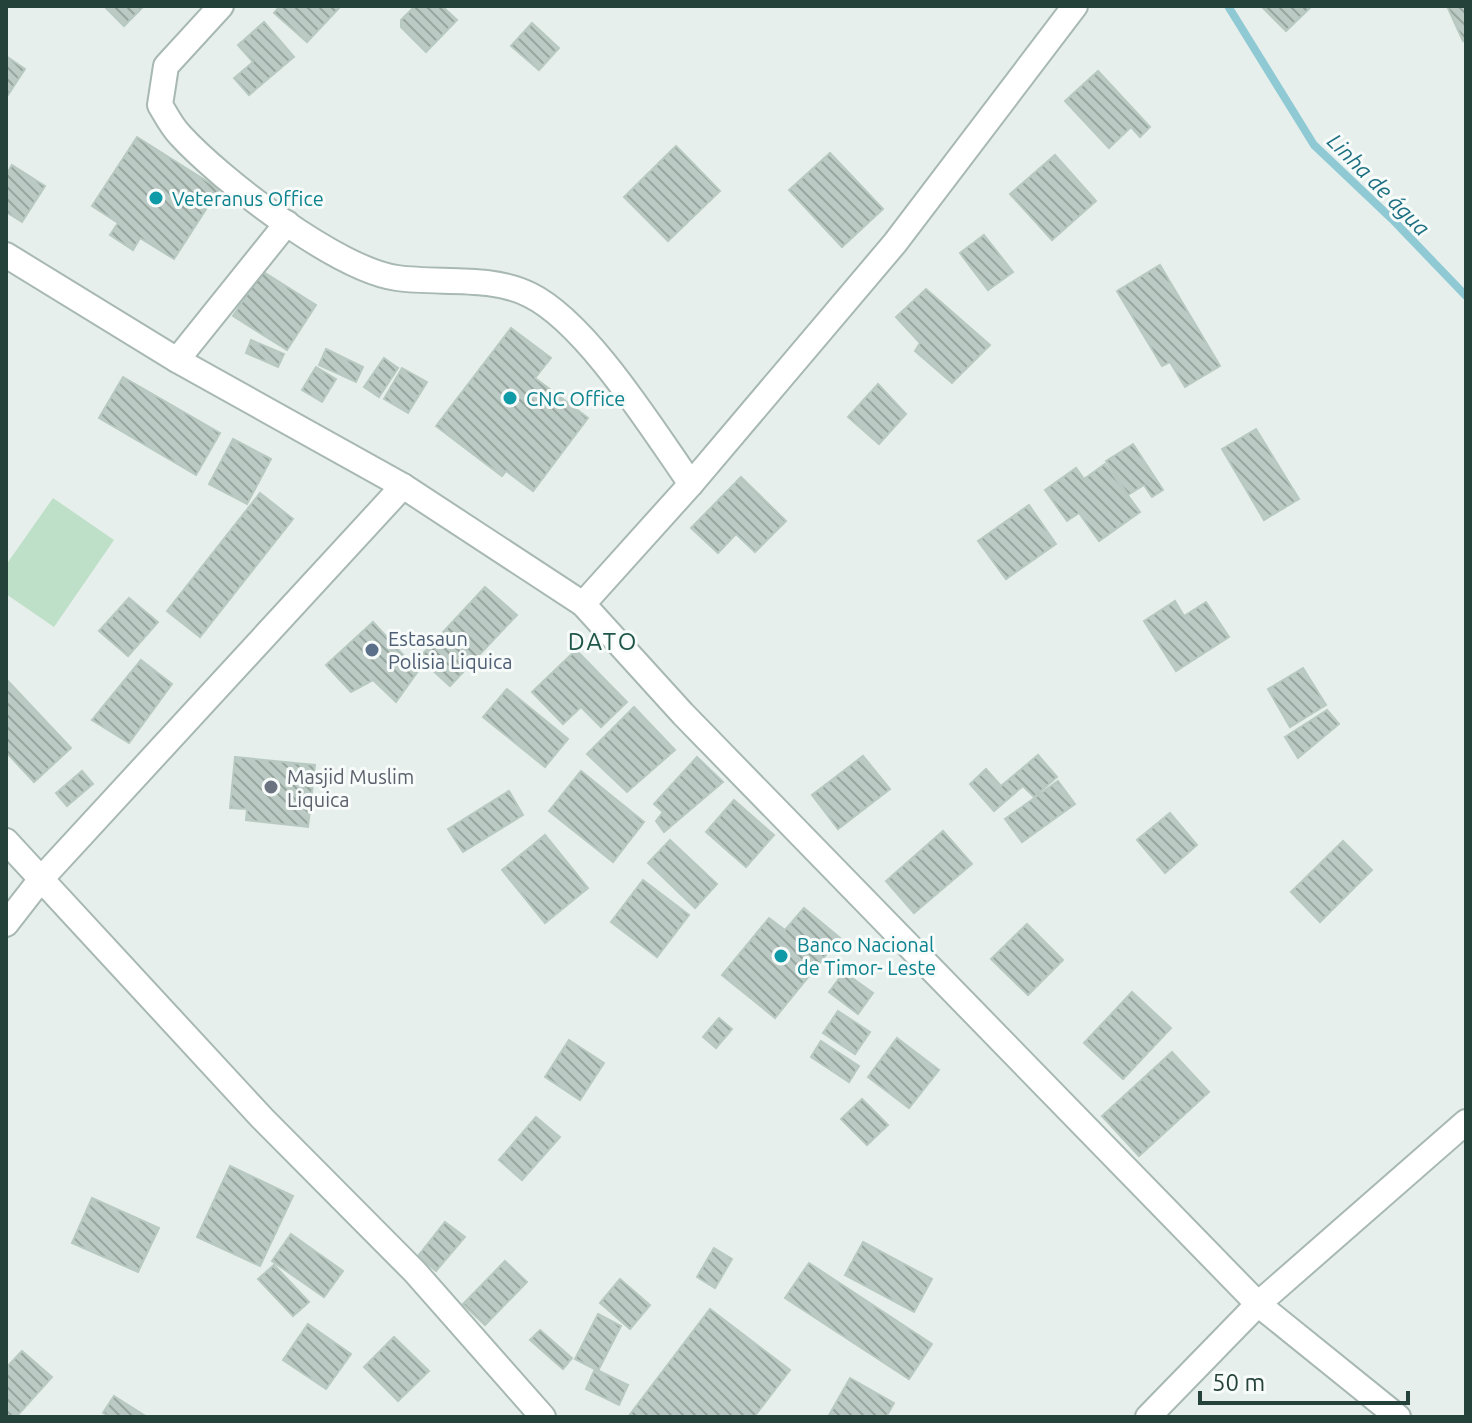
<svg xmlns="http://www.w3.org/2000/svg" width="1472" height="1423" viewBox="0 0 1472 1423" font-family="Ubuntu,sans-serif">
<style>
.green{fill:#bfe0c8}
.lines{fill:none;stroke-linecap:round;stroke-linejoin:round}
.stream{stroke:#8ec9d4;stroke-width:8}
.building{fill:url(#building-back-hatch);stroke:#b8c9c2;stroke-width:2}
.street-casing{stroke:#a8b8b2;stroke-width:28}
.street{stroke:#fff;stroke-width:24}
.culture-dot{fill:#0f9aa8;stroke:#f7fbf9;stroke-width:3}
.service-dot{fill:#5c6f8a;stroke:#f7fbf9;stroke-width:3}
.worship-dot{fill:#6b7280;stroke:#f7fbf9;stroke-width:3}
.labels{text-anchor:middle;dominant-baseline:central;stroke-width:6;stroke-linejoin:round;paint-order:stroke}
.culture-label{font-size:20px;fill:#0d838f;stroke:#f7fbf9;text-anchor:start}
.service-label{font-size:20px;fill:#4e5e75;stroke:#f7fbf9;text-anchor:start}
.worship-label{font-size:20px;fill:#5b616d;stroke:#f7fbf9;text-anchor:start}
.water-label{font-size:22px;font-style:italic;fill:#1c6f80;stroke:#f7fbf9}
.quarter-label{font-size:24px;letter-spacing:2px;fill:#1f5548;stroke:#f7fbf9}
</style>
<defs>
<pattern id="building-back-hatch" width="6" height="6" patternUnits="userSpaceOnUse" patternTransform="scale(2)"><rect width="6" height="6" fill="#bbcac4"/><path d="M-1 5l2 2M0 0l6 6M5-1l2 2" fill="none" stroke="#98a6a0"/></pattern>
</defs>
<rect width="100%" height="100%" fill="#e6efeb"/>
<!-- green -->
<path class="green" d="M53,498L114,540L54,627L6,594V565Z"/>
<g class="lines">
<!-- stream -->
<path class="stream" d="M1228,6L1314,145L1392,219L1466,296"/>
</g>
<!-- building -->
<g class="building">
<path d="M104,6H144L124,26Z"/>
<path d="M280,6H341L307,42L274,13Z"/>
<path d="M415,6H442L457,20L426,52L401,27V20Z"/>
<path d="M1266,6H1312L1286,31L1263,8Z"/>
<path d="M1447,6H1466V39L1463,41Z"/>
<path d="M264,22L294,57L249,95L234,78L253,62L238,45Z"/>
<path d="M532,23L559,48L539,70L511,46Z"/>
<path d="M6,56L25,69L6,98Z"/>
<path d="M1098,71L1150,127L1140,137L1131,127L1109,148L1065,101Z"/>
<path d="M137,137L219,189L174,259L140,238L133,250L110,235L118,223L92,206Z"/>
<path d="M676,146L720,191L668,241L624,197Z"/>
<path d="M830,153L883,209L842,247L789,190Z"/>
<path d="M1055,155L1096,201L1052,240L1010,194Z"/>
<path d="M12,165L45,186L22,222L6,212V175Z"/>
<path d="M984,235L1013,272L988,290L960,253Z"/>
<path d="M1160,265L1220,366L1185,387L1170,362L1162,366L1117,291Z"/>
<path d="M262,271L316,305L287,350L233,316Z"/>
<path d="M926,289L990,345L952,383L915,351L920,343L896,317Z"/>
<path d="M511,328L551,358L535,378L588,418L533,491L506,471L502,476L436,426Z"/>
<path d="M251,340L284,354L278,367L246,353Z"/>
<path d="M326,349L363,367L356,382L319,365Z"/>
<path d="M384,358L398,368L379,397L364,387Z"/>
<path d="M316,367L336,379L322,402L302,390Z"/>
<path d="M402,368L427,382L408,413L384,399Z"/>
<path d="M123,377L220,433L196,475L99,418Z"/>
<path d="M878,384L906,414L879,444L848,417Z"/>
<path d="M1256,429L1299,499L1264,520L1222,449Z"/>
<path d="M233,439L271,459L247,504L209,484Z"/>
<path d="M1133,444L1163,490L1152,497L1144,485L1128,495L1106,461Z"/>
<path d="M1105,464L1140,512L1099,541L1079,513L1067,521L1045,490L1076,468L1084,479Z"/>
<path d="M741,477L786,521L755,552L736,534L718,553L691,528Z"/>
<path d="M260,493L293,519L200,637L167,611Z"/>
<path d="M1029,505L1056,544L1006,579L978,541Z"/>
<path d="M485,587L517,615L450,686L419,658Z"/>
<path d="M129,598L158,622L128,656L99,631Z"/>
<path d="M1175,601L1184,616L1206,602L1229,637L1176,671L1144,621Z"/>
<path d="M373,622L418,671L396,702L373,680L351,692L326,665Z"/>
<path d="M576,650L627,702L601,727L581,707L563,724L532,692Z"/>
<path d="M141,660L172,684L129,743L92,720Z"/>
<path d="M1303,668L1326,705L1290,727L1268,689Z"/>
<path d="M6,679L71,748L34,782L6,752Z"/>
<path d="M507,689L568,739L545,767L483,717Z"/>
<path d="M634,707L675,750L627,792L587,754Z"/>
<path d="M1327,710L1339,724L1298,758L1285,737Z"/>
<path d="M1038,755L1057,777L1034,797L1023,786L994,811L970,784L986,769L1001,786Z"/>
<path d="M863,756L890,789L838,829L812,795Z"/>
<path d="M235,757L315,765L308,827L246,820L247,809L230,808Z"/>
<path d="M697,757L723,782L664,832L656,821L663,812L654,804Z"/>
<path d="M82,771L93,784L67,806L56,793Z"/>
<path d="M581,771L644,822L613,862L549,811Z"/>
<path d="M1058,781L1075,804L1022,842L1005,819Z"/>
<path d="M509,791L523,815L463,852L448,829Z"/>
<path d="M734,800L774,835L746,867L706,832Z"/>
<path d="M1170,813L1197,845L1165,873L1137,840Z"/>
<path d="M943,831L972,864L914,913L886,881Z"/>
<path d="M545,835L588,888L545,923L502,870Z"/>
<path d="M670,840L717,884L695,908L648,863Z"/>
<path d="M1343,841L1372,870L1320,922L1291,892Z"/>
<path d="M643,880L689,915L657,957L611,922Z"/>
<path d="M804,908L840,938L775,1018L722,975L769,918L785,930Z"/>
<path d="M1027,924L1063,960L1028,995L991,959Z"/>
<path d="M844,972L873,993L858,1014L829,992Z"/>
<path d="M1132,992L1171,1028L1123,1079L1084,1043Z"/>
<path d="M838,1011L870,1032L855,1054L823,1033Z"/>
<path d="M719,1018L732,1029L716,1048L703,1037Z"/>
<path d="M897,1038L939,1070L909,1108L868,1077Z"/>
<path d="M569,1040L604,1063L580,1100L545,1077Z"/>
<path d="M821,1041L859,1066L849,1082L811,1057Z"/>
<path d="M1172,1052L1209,1092L1139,1156L1102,1116Z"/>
<path d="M862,1099L888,1125L867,1145L841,1119Z"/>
<path d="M536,1117L560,1137L522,1180L499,1160Z"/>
<path d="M230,1166L293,1196L260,1266L197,1237Z"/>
<path d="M92,1198L159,1228L138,1272L72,1243Z"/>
<path d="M445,1222L465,1237L436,1271L418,1256Z"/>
<path d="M291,1234L343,1271L324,1297L272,1261Z"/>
<path d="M863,1242L932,1279L914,1312L845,1275Z"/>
<path d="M714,1248L732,1259L715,1288L697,1277Z"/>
<path d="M505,1261L527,1282L485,1325L463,1304Z"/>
<path d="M809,1263L932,1344L909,1379L785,1298Z"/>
<path d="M274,1265L309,1302L293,1316L258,1279Z"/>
<path d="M620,1279L650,1305L630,1329L600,1303Z"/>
<path d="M710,1309L790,1370L754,1417H628Z"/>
<path d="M598,1314L621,1326L598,1371L575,1359Z"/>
<path d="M308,1324L351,1354L326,1389L283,1360Z"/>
<path d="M540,1330L572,1358L563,1369L530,1340Z"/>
<path d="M394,1337L429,1371L398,1401L364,1367Z"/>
<path d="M22,1351L52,1377L16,1417H6V1368Z"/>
<path d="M595,1369L628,1385L619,1405L586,1389Z"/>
<path d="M850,1378L894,1403L886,1417H828Z"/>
<path d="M114,1396L147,1417H110L103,1413Z"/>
</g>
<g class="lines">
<defs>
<g id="street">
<path d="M221,6L166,66L160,105C166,115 172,127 180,135C221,180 338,270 397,278C439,284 491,275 530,295C587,323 653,430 691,484"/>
<path d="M6,255L177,360L403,486L583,604L683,714L1258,1304L1398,1417"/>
<path d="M177,360L287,223"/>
<path d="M583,604L691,484L895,243L1075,6"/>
<path d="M6,841L262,1118L415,1272L543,1417"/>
<path d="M6,924L41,879L403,486"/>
<path d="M1148,1417L1258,1304L1466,1122"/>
</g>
</defs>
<!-- street casing -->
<use href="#street" class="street-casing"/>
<!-- street -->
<use href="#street" class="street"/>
</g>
<!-- markers -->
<g class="culture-dot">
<circle cx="156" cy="198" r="8"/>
<circle cx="510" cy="398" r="8"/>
<circle cx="781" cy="956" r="8"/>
</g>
<circle class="service-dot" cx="372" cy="650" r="8"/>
<circle class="worship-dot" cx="271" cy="787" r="8"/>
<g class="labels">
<!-- culture labels -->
<g class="culture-label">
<text x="172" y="198">Veteranus Office</text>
<text x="526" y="398">CNC Office</text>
<text x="797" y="944">Banco Nacional<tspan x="797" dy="23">de Timor- Leste</tspan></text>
</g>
<!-- service labels -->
<g class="service-label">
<text x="388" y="638">Estasaun<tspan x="388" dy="23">Polisia Liquica</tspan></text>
</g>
<!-- worship labels -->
<g class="worship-label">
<text x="287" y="776">Masjid Muslim<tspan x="287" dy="23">Liquica</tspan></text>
</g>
<!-- water labels -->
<g class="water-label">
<text transform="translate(1379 184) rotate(45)">Linha de água</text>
</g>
<!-- quarter labels -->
<g class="quarter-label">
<text x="603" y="641">DATO</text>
</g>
</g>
<!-- border -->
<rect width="1472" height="1423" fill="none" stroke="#24423a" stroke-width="16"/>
<!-- scale -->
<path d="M1200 1391v12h208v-12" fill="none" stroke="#24423a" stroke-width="4"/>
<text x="1212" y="1391" font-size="24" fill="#24423a" stroke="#f7fbf9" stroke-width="6" paint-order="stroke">50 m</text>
</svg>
